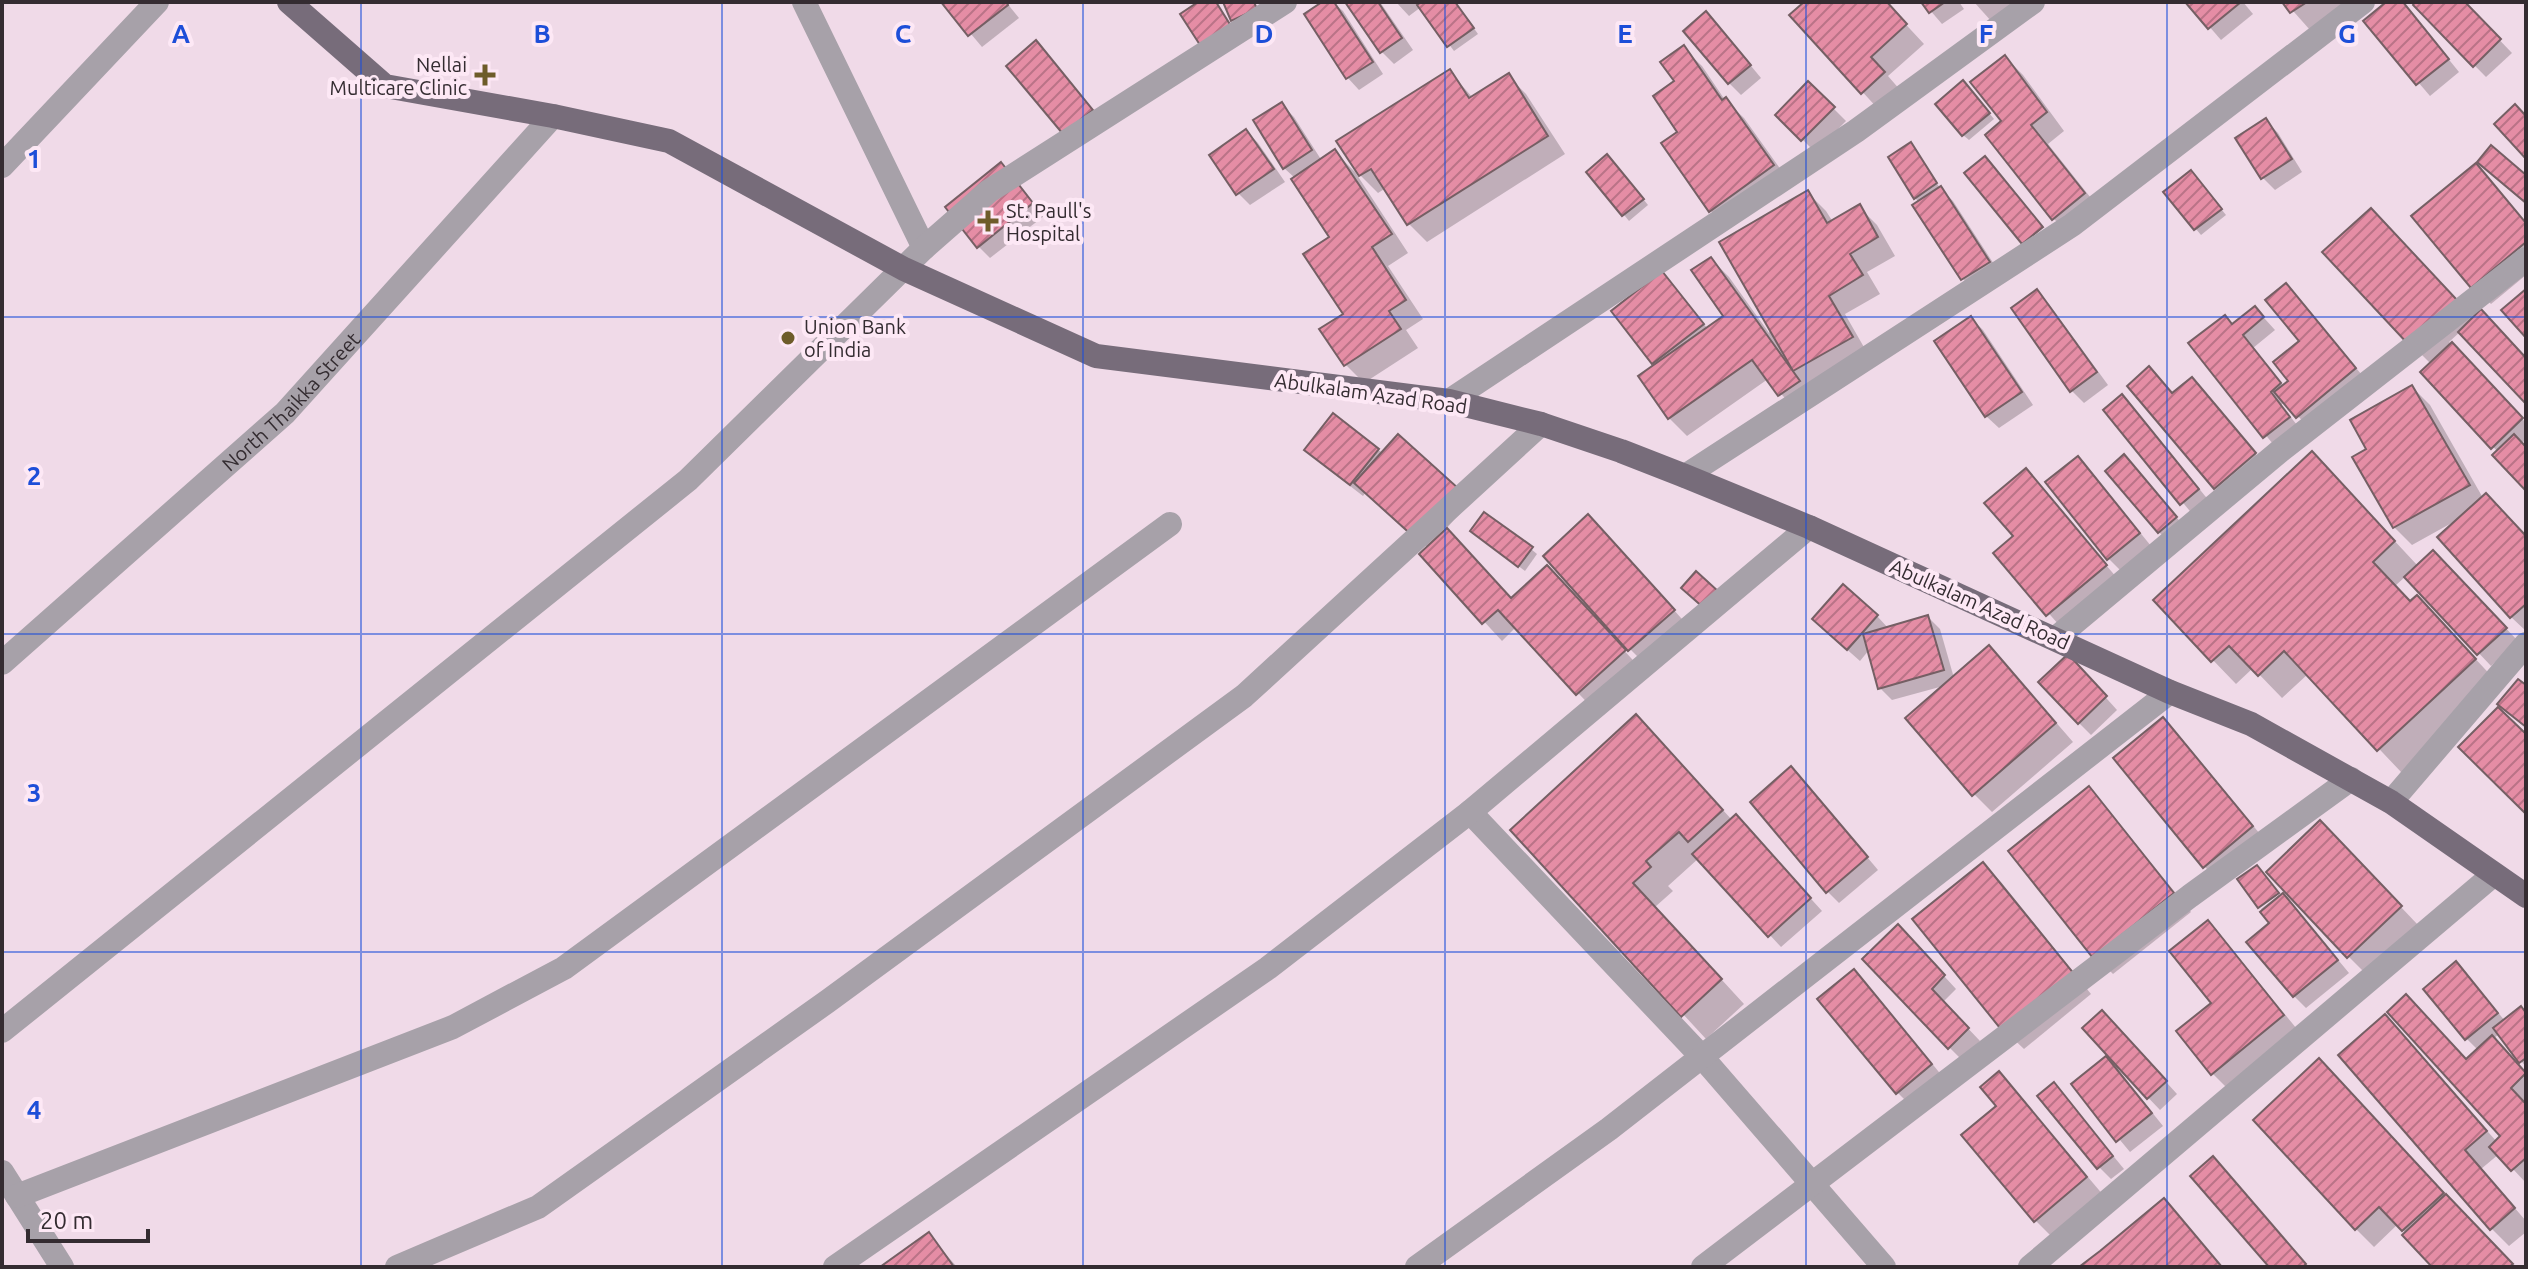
<svg xmlns="http://www.w3.org/2000/svg" width="2528" height="1269" viewBox="0 0 2528 1269" font-family="Ubuntu,sans-serif">
<style>
.shadow{fill:#0003}
.building{fill:url(#building-hatch);stroke:#755f64;stroke-width:2}
.lines{fill:none;stroke-linecap:round;stroke-linejoin:round}
.minor{stroke:#a7a1a9;stroke-width:24}
.major{stroke:#776c7a;stroke-width:24}
.grid{fill:none;stroke:#1d4ed8;stroke-width:2;stroke-opacity:0.55}
.poi-dot{fill:#6e5c2a;stroke:#fde8f5;stroke-width:3}
.labels{text-anchor:middle;dominant-baseline:central;stroke-width:8;stroke-linejoin:round;paint-order:stroke}
.poi-label{font-size:20px;fill:#342c31;stroke:#fde8f5;text-anchor:start}
.street-label{font-size:20px;fill:#342c31;stroke:#fde8f5}
.grid-label{font-size:26px;text-anchor:middle;font-weight:bold;fill:#1d4ed8;stroke:#fde8f5;stroke-width:8;stroke-linejoin:round;paint-order:stroke}
</style>
<defs>
<pattern id="building-hatch" width="6" height="6" patternUnits="userSpaceOnUse" patternTransform="scale(2)"><rect width="6" height="6" fill="#e58da5"/><path d="M-1 1l2-2M0 6l6-6M5 7l2-2" fill="none" stroke="#ba7387"/></pattern>
</defs>
<rect width="100%" height="100%" fill="#f0dae8"/>
<!-- shadow -->
<g class="shadow">
<path d="M944,2H1006L1019,18L982,47Z"/>
<path d="M1326,2H1333L1343,11L1383,74L1359,90L1347,77Z"/>
<path d="M1347,2H1380L1413,50L1394,64L1382,52Z"/>
<path d="M1396,2H1455L1478,34L1454,51L1421,7L1409,16Z"/>
<path d="M1807,2H1885L1924,44L1888,76L1901,91L1880,111L1792,15Z"/>
<path d="M1923,2H1959L1964,9L1942,24Z"/>
<path d="M1974,2H2017L1992,22Z"/>
<path d="M2188,2H2243L2253,14L2221,40Z"/>
<path d="M2285,2H2351L2310,30Z"/>
<path d="M2389,2H2402L2459,72L2430,96L2366,21Z"/>
<path d="M2418,2H2463L2512,53L2486,77L2415,5Z"/>
<path d="M1718,26L1761,78L1741,95L1729,83Z"/>
<path d="M1683,48L1702,66L1725,100L1744,118L1791,184L1728,228L1710,210L1680,132L1677,82Z"/>
<path d="M2005,57L2023,75L2064,131L2048,144L2102,212L2071,236L2053,218L2004,122Z"/>
<path d="M1450,72L1473,98L1508,76L1526,94L1565,154L1427,242L1409,224L1386,188L1378,193L1359,174Z"/>
<path d="M1808,83L1846,121L1815,152L1778,115Z"/>
<path d="M1969,88L1994,119L1969,140L1963,135Z"/>
<path d="M1282,105L1294,117L1322,161L1335,152L1355,172L1408,253L1388,266L1423,319L1406,330L1418,348L1364,383L1346,365L1322,329L1345,314L1332,238L1295,178L1284,168Z"/>
<path d="M2266,121L2278,133L2302,172L2275,190L2263,178Z"/>
<path d="M1246,131L1258,143L1285,182L1250,205L1238,193Z"/>
<path d="M1911,145L1940,188L1953,201L2001,275L1975,291L1963,279L1915,197Z"/>
<path d="M1613,162L1648,205L1629,221L1589,172Z"/>
<path d="M2475,166L2526,223V275L2491,304L2473,286Z"/>
<path d="M1013,177L1044,216L990,258L978,246Z"/>
<path d="M2196,178L2226,215L2201,235L2166,193Z"/>
<path d="M1808,193L1826,211L1833,222L1859,207L1877,225L1895,256L1867,272L1880,294L1845,314L1869,356L1798,413L1768,379L1687,436L1669,418L1656,366L1653,363L1662,274L1708,329L1726,317L1711,259L1729,277L1769,333Z"/>
<path d="M2388,229L2474,320L2526,359V401L2461,331L2449,342L2526,423V439L2521,444L2526,449V488L2498,452L2422,372L2431,364L2410,343Z"/>
<path d="M2286,285L2367,381L2309,428L2285,402L2281,405L2301,430L2277,449L2191,343L2233,326L2255,308L2275,330L2253,348L2284,386L2291,381L2302,341Z"/>
<path d="M2037,292L2049,304L2108,385L2084,403L2072,391L2014,309Z"/>
<path d="M1971,318L1983,330L2033,405L1999,428L1986,416L1937,341Z"/>
<path d="M2412,387L2430,405L2483,498L2526,537V631L2511,617L2457,520L2412,545L2394,527L2369,450Z"/>
<path d="M2203,391L2266,466L2227,500L2215,488L2173,395Z"/>
<path d="M2134,409L2210,502L2194,516L2106,410Z"/>
<path d="M1378,450L1469,503L1446,529L1512,600L1565,586L1642,670L1596,712L1516,627L1502,641L1422,554L1428,548L1366,492L1363,496L1319,462Z"/>
<path d="M2136,469L2188,531L2171,544L2159,532Z"/>
<path d="M2026,471L2123,585L2066,633L1996,553L2016,537Z"/>
<path d="M2090,471L2151,546L2121,571L2109,559Z"/>
<path d="M2335,477L2418,566L2433,552L2518,641L2491,666L2406,576L2395,586L2411,603L2440,621L2498,683L2402,773L2308,674L2282,698L2253,668L2236,684L2156,601Z"/>
<path d="M1606,535L1691,629L1648,667L1630,649Z"/>
<path d="M1478,536L1531,549L1537,554L1525,571Z"/>
<path d="M1877,616L1889,629L1928,617L1940,629L1954,678L2007,666L2073,742L1992,812L1974,794L1947,685L1892,700L1880,688L1869,650L1860,661L1826,631Z"/>
<path d="M2080,669L2117,710L2091,735L2079,723Z"/>
<path d="M2163,720L2181,738L2269,845L2222,884L2204,866Z"/>
<path d="M1659,740L1732,820L1748,829L1822,911L1781,947L1699,858L1668,886L1673,891L1655,907L1744,1004L1706,1039L1513,830Z"/>
<path d="M1803,781L1878,870L1839,903L1827,891Z"/>
<path d="M2088,789L2106,807L2191,912L2113,974L2095,956Z"/>
<path d="M2338,841L2419,926L2366,974L2348,956Z"/>
<path d="M1983,864L2001,882L2091,994L2024,1049L2005,1031Z"/>
<path d="M2279,895L2295,908L2349,973L2306,1008L2294,996L2272,924L2261,909Z"/>
<path d="M2207,923L2225,941L2301,1034L2230,1091L2212,1073L2214,1003Z"/>
<path d="M1910,939L1956,989L1943,1002L1980,1041L1961,1059L1949,1047Z"/>
<path d="M2468,976L2505,1021L2526,1014V1067L2499,1034L2493,1039L2526,1074V1183L2499,1154L2481,1169L2526,1221V1232L2509,1246L2491,1228L2385,1016L2497,1142L2503,1136L2467,1061L2478,1050L2467,1039Z"/>
<path d="M1866,983L1943,1077L1909,1104L1897,1092Z"/>
<path d="M2114,1025L2177,1094L2160,1110L2120,1068L2118,1070L2163,1126L2130,1152L2074,1085L2110,1056Z"/>
<path d="M2337,1079L2453,1203L2513,1267H2435L2398,1224L2374,1247L2356,1229Z"/>
<path d="M2054,1084L2124,1169L2111,1179L2099,1167Z"/>
<path d="M2016,1092L2104,1196L2054,1239L2036,1221Z"/>
<path d="M2164,1201L2223,1267H2082Z"/>
<path d="M929,1235L957,1267H883Z"/>
</g>
<!-- building -->
<g class="building">
<path d="M941,2H1006L1008,5L968,36Z"/>
<path d="M1198,2H1216L1231,26L1200,45L1180,14Z"/>
<path d="M1223,2H1254L1257,9L1231,21Z"/>
<path d="M1322,2H1334L1373,62L1346,79L1304,14Z"/>
<path d="M1345,2H1378L1402,38L1380,53Z"/>
<path d="M1421,2H1455L1474,28L1447,47L1417,5Z"/>
<path d="M1804,2H1887L1907,24L1871,57L1885,72L1861,94L1789,15Z"/>
<path d="M1921,2H1945L1929,13Z"/>
<path d="M2185,2H2241L2208,29Z"/>
<path d="M2282,2H2307L2290,13Z"/>
<path d="M2386,2H2403L2449,59L2416,85L2363,21Z"/>
<path d="M2415,2H2465L2501,39L2473,67L2413,5Z"/>
<path d="M1706,11L1751,65L1728,84L1683,31Z"/>
<path d="M1036,40L1093,110L1063,134L1006,66Z"/>
<path d="M1684,45L1722,100L1726,97L1774,165L1709,212L1661,143L1677,132L1653,96L1674,81L1660,62Z"/>
<path d="M2005,55L2047,112L2031,125L2085,193L2052,220L1985,135L2001,121L1970,82Z"/>
<path d="M1450,69L1469,98L1509,73L1548,136L1407,225L1371,169L1359,176L1336,141Z"/>
<path d="M1963,80L1990,113L1962,136L1935,104Z"/>
<path d="M1808,81L1835,107L1801,141L1775,115Z"/>
<path d="M1282,102L1312,150L1283,169L1253,120Z"/>
<path d="M2515,104L2526,116V159L2494,124Z"/>
<path d="M2266,118L2292,159L2261,179L2235,138Z"/>
<path d="M1246,129L1274,169L1236,195L1209,155Z"/>
<path d="M1911,142L1937,183L1914,199L1888,157Z"/>
<path d="M2491,145L2526,175V203L2477,162Z"/>
<path d="M1335,149L1392,234L1372,247L1406,300L1389,311L1401,329L1344,366L1319,329L1343,314L1303,254L1329,237L1291,179Z"/>
<path d="M1607,154L1644,199L1622,216L1586,172Z"/>
<path d="M1985,156L2043,227L2022,244L1964,173Z"/>
<path d="M1001,162L1033,203L977,248L945,207Z"/>
<path d="M2476,163L2526,223V242L2471,288L2411,216Z"/>
<path d="M2191,170L2222,209L2194,230L2163,192Z"/>
<path d="M1941,186L1990,262L1961,280L1912,205Z"/>
<path d="M1808,190L1827,223L1860,204L1878,237L1850,254L1863,275L1829,296L1853,337L1793,371L1719,242Z"/>
<path d="M2371,208L2457,300L2409,345L2322,252Z"/>
<path d="M1711,257L1800,381L1778,396L1752,360L1668,419L1638,376L1723,316L1691,270Z"/>
<path d="M1662,271L1704,324L1652,364L1611,311Z"/>
<path d="M2286,283L2356,368L2296,418L2274,392L2288,381L2273,362L2299,341L2265,300Z"/>
<path d="M2037,289L2097,372L2070,392L2011,308Z"/>
<path d="M2526,289V338L2501,310Z"/>
<path d="M2255,306L2264,317L2243,335L2281,383L2271,392L2290,417L2263,438L2188,343L2225,315L2232,324Z"/>
<path d="M2481,309L2526,358V404L2458,332Z"/>
<path d="M1971,316L2022,392L1985,417L1934,341Z"/>
<path d="M2452,342L2523,418L2491,449L2420,372Z"/>
<path d="M2149,366L2172,393L2192,377L2256,453L2214,489L2127,386Z"/>
<path d="M2412,385L2470,485L2393,528L2352,457L2366,449L2350,420Z"/>
<path d="M2122,394L2199,489L2180,505L2103,410Z"/>
<path d="M1333,413L1379,449L1350,485L1304,450Z"/>
<path d="M1398,434L1459,489L1415,538L1354,483Z"/>
<path d="M2514,434L2526,447V491L2492,455Z"/>
<path d="M2312,451L2395,541L2373,562L2410,601L2417,595L2476,659L2377,751L2284,651L2258,676L2229,646L2211,662L2153,600Z"/>
<path d="M2124,454L2177,517L2158,533L2105,471Z"/>
<path d="M2078,456L2140,533L2107,560L2045,482Z"/>
<path d="M2026,468L2107,565L2046,616L1993,553L2013,536L1984,503Z"/>
<path d="M2486,493L2526,536V604L2510,618L2437,537Z"/>
<path d="M1484,512L1533,547L1518,567L1470,531Z"/>
<path d="M1588,514L1675,610L1628,651L1543,556Z"/>
<path d="M1447,528L1511,598L1547,565L1626,650L1576,695L1498,610L1482,624L1419,554Z"/>
<path d="M2433,550L2507,628L2477,655L2404,577Z"/>
<path d="M1696,571L1719,592L1704,608L1681,588Z"/>
<path d="M1843,584L1878,615L1847,650L1812,619Z"/>
<path d="M1928,615L1944,670L1878,689L1863,634Z"/>
<path d="M1989,645L2056,723L1972,796L1905,718Z"/>
<path d="M2068,654L2107,696L2078,724L2038,682Z"/>
<path d="M2518,679L2526,685V727L2497,704Z"/>
<path d="M2498,707L2526,734V814L2458,747Z"/>
<path d="M1636,714L1723,810L1688,842L1679,832L1646,861L1651,867L1633,883L1722,979L1681,1017L1510,830Z"/>
<path d="M2163,717L2253,826L2203,868L2113,758Z"/>
<path d="M1791,766L1868,857L1826,893L1750,802Z"/>
<path d="M2089,786L2174,893L2093,958L2008,851Z"/>
<path d="M1736,814L1811,898L1768,937L1692,854Z"/>
<path d="M2320,820L2402,906L2347,958L2266,872Z"/>
<path d="M1983,862L2075,975L2004,1033L1912,919Z"/>
<path d="M2257,865L2279,893L2258,908L2237,879Z"/>
<path d="M2283,893L2338,960L2293,997L2246,942L2269,923L2260,912Z"/>
<path d="M2208,920L2284,1015L2211,1075L2176,1031L2211,1003L2169,951Z"/>
<path d="M1898,924L1945,975L1932,989L1969,1028L1948,1049L1862,959Z"/>
<path d="M2456,961L2498,1013L2465,1040L2423,989Z"/>
<path d="M1854,969L1932,1064L1896,1094L1817,999Z"/>
<path d="M2406,994L2466,1059L2492,1035L2526,1073L2511,1088L2526,1104V1158L2511,1171L2489,1147L2500,1136L2387,1012Z"/>
<path d="M2521,1006L2526,1013V1058L2519,1063L2493,1028Z"/>
<path d="M2102,1010L2167,1081L2147,1099L2082,1028Z"/>
<path d="M2385,1014L2487,1131L2465,1150L2515,1208L2490,1230L2338,1055Z"/>
<path d="M2106,1056L2152,1113L2116,1142L2071,1084Z"/>
<path d="M2319,1058L2444,1193L2402,1231L2379,1207L2355,1230L2253,1120Z"/>
<path d="M1999,1071L2087,1177L2034,1222L1961,1135L1996,1106L1980,1087Z"/>
<path d="M2054,1082L2113,1156L2097,1169L2037,1096Z"/>
<path d="M2213,1156L2306,1264L2303,1267H2269L2190,1176Z"/>
<path d="M2446,1194L2513,1264L2509,1267H2432L2402,1235Z"/>
<path d="M2164,1198L2222,1267H2079L2100,1251Z"/>
<path d="M929,1232L954,1267H880Z"/>
</g>
<g class="lines">
<!-- minor -->
<g class="minor">
<path d="M804,2L924,248"/>
<path d="M2,166L157,2"/>
<path d="M1449,401L1856,131L2033,2"/>
<path d="M1685,476L2072,225L2363,2"/>
<path d="M2056,638L2280,451L2526,259"/>
<path id="s1" d="M2,663L285,413L553,116"/>
<path d="M2391,802L2526,644"/>
<path d="M1470,812L1702,1057L1884,1267"/>
<path d="M2,1031L688,480L924,248L989,191L1285,2"/>
<path d="M2,1172L62,1267"/>
<path d="M17,1196L453,1027L564,968L1170,524"/>
<path d="M397,1267L538,1207L828,1001L1244,696L1541,424"/>
<path d="M835,1267L1268,968L1470,812L1809,527"/>
<path d="M1417,1267L1609,1129L2170,692"/>
<path d="M1703,1267L2190,896L2351,779"/>
<path d="M2030,1267L2493,875"/>
</g>
<!-- major -->
<path class="major" d="M289,2L385,86L553,116L669,141L904,269L1096,356L1449,401L1541,424L1621,451L1685,476L1809,527L2170,692L2251,724L2391,802L2526,896"/>
</g>
<!-- grid -->
<path class="grid" d="M361,2V1267M722,2V1267M1083,2V1267M1445,2V1267M1806,2V1267M2167,2V1267M2,317H2526M2,634H2526M2,952H2526"/>
<!-- markers -->
<g class="poi-dot">
<path d="M481 63h8v8h8v8h-8v8h-8v-8h-8v-8h8z"/>
<path d="M984 209h8v8h8v8h-8v8h-8v-8h-8v-8h8z"/>
<circle cx="788" cy="338" r="8"/>
</g>
<g class="labels">
<!-- poi labels -->
<g class="poi-label">
<text x="467" y="64" text-anchor="end">Nellai<tspan x="467" dy="23">Multicare Clinic</tspan></text>
<text x="1006" y="210">St. Paull's<tspan x="1006" dy="23">Hospital</tspan></text>
<text x="804" y="326">Union Bank<tspan x="804" dy="23">of India</tspan></text>
</g>
<!-- street labels -->
<g class="street-label">
<text transform="translate(1371 393) rotate(8)">Abulkalam Azad Road</text>
<text stroke="none"><textPath href="#s1" startOffset="390">North Thaikka Street</textPath></text>
<text transform="translate(1980 604) rotate(24)">Abulkalam Azad Road</text>
</g>
</g>
<g class="grid-label">
<text x="181" y="43">A</text>
<text x="542" y="43">B</text>
<text x="903" y="43">C</text>
<text x="1264" y="43">D</text>
<text x="1625" y="43">E</text>
<text x="1986" y="43">F</text>
<text x="2347" y="43">G</text>
<text x="34" y="168">1</text>
<text x="34" y="485">2</text>
<text x="34" y="802">3</text>
<text x="34" y="1119">4</text>
</g>
<!-- border -->
<rect width="2528" height="1269" fill="none" stroke="#342c31" stroke-width="8"/>
<!-- scale -->
<path d="M28 1229v12h120v-12" fill="none" stroke="#342c31" stroke-width="4"/>
<text x="40" y="1229" font-size="24" fill="#342c31" stroke="#fde8f5" stroke-width="6" paint-order="stroke">20 m</text>
</svg>
